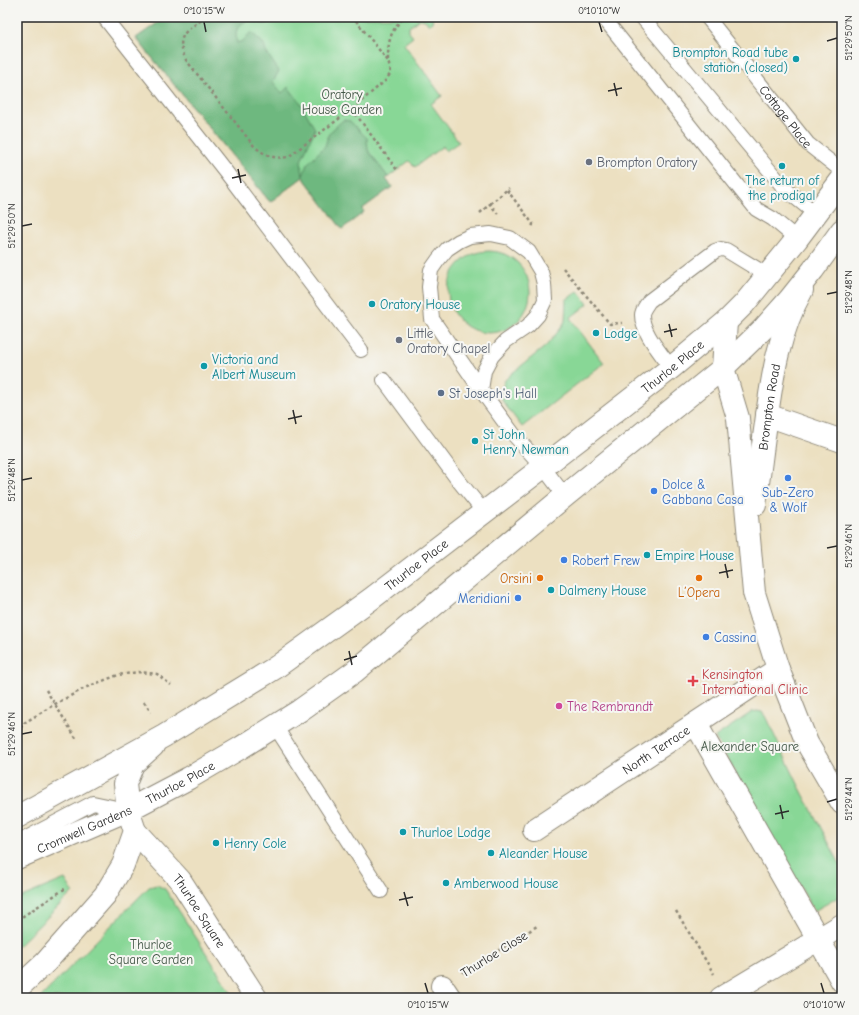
<svg xmlns="http://www.w3.org/2000/svg" width="859" height="1015" viewBox="0 0 859 1015" font-family="'Comic Neue',sans-serif">
<style>
.green{fill:#88d796;stroke:#5a8160}
.forest{fill:#6eb87f;stroke:#4c7255}
.lines{fill:none;stroke-linecap:round;stroke-linejoin:round}
.lane-casing{stroke:#8c8676;stroke-width:16}
.street-casing{stroke:#8c8676;stroke-width:24}
.primary-casing{stroke:#8c8676;stroke-width:24}
.highway-casing{stroke:#8c8676;stroke-width:24}
.path{stroke:#8c8676;stroke-width:2.5;stroke-dasharray:3 3;stroke-linecap:butt}
.lane{stroke:#fff;stroke-width:14}
.street{stroke:#fff;stroke-width:22}
.primary{stroke:#fff;stroke-width:22}
.highway{stroke:#fff;stroke-width:22}
.ticks{fill:none;stroke:#2b2b2b;stroke-width:1.5}
.culture-dot{fill:#0f9aa8;stroke:#f6f6f2;stroke-width:1.5}
.worship-dot{fill:#6b7280;stroke:#f6f6f2;stroke-width:1.5}
.service-dot{fill:#5c6f8a;stroke:#f6f6f2;stroke-width:1.5}
.shop-dot{fill:#3f7fe0;stroke:#f6f6f2;stroke-width:1.5}
.food-dot{fill:#e8710a;stroke:#f6f6f2;stroke-width:1.5}
.health-dot{fill:#e0444e;stroke:#f6f6f2;stroke-width:1.5}
.hotel-dot{fill:#d1479c;stroke:#f6f6f2;stroke-width:1.5}
.labels{text-anchor:middle;dominant-baseline:central;stroke-width:4;stroke-linejoin:round;paint-order:stroke}
.culture-label{font-size:13px;fill:#0d838f;stroke:#f6f6f2;text-anchor:start}
.park-label{font-size:13px;fill:#425646;stroke:#f6f6f2}
.street-label{font-size:13px;fill:#2b2b2b;stroke:#f6f6f2}
.worship-label{font-size:13px;fill:#5b616d;stroke:#f6f6f2;text-anchor:start}
.service-label{font-size:13px;fill:#4e5e75;stroke:#f6f6f2;text-anchor:start}
.shop-label{font-size:13px;fill:#366cbe;stroke:#f6f6f2;text-anchor:start}
.food-label{font-size:13px;fill:#c56008;stroke:#f6f6f2;text-anchor:end}
.health-label{font-size:13px;fill:#be3a42;stroke:#f6f6f2;text-anchor:start}
.hotel-label{font-size:13px;fill:#b23c85;stroke:#f6f6f2;text-anchor:start}
.neatline{fill:none;stroke:#2b2b2b;stroke-width:1.5}
.ticks-label{font-size:10px;text-anchor:middle;fill:#2b2b2b}
</style>
<rect width="100%" height="100%" fill="#f6f6f2"/>
<filter id="ink" filterUnits="userSpaceOnUse"><feTurbulence type="fractalNoise" baseFrequency=".025" numOctaves="2"/><feDisplacementMap in="SourceGraphic" scale="8" xChannelSelector="R" yChannelSelector="G"/><feConvolveMatrix kernelMatrix="1 2 1 2 8 2 1 2 1" color-interpolation-filters="sRGB"/></filter>
<filter id="wash" filterUnits="userSpaceOnUse"><feTurbulence type="fractalNoise" baseFrequency=".012" numOctaves="4" result="noise"/><feDisplacementMap in="SourceGraphic" scale="16" xChannelSelector="R" yChannelSelector="G"/><feGaussianBlur stdDeviation="0.9" result="paint"/><feColorMatrix in="noise" values="0 0 0 0 0 0 0 0 0 0 0 0 0 0 0 0 0 1.4 0 .05"/><feComposite in="paint" operator="in"/></filter>
<g filter="url(#wash)">
<rect width="100%" height="100%" fill="#ece0c1"/>
<!-- green -->
<g class="green">
<path d="M166,17H433L432,22L429,25L425,20L419,19L409,27V32L413,37L404,44L442,96L431,104L459,142L446,151L443,146L415,167L409,161L386,179L392,187L362,209L364,212L342,229L303,177L270,202L136,38Z"/>
<circle cx="489" cy="292" r="41"/>
<path d="M578,291L588,304L570,318L604,363L522,427L503,402L501,395L502,388L505,380L511,374L546,346L561,328L565,321L566,300Z"/>
<path d="M757,711L762,712L765,716L800,788L842,868V895L814,911L715,737L752,712Z"/>
<path d="M65,879L73,892L17,947V899Z"/>
<path d="M157,885L165,889L235,998H40L149,887Z"/>
</g>
<!-- forest -->
<path class="forest" d="M166,17H297L298,19L283,18L265,24L248,20C236,26 235,31 237,43L243,41L251,32L264,44L266,52L279,71L273,82L282,93L288,87L300,102L315,129L301,161L303,176L307,164L325,146L329,133L343,120L350,121L367,138L368,150L388,177L386,179L392,187L362,209L364,212L342,229L303,177L270,202L136,38Z"/>
</g>
<g filter="url(#ink)">
<g class="lines">
<defs>
<g id="lane">
<path d="M104,17L226,172L361,350"/>
<path d="M603,17L756,209L773,219L797,239"/>
<path d="M642,17L785,189L816,214"/>
<path id="s1" d="M707,17L808,144L842,171"/>
<path d="M671,368C662,354 642,333 642,315C642,310 646,306 649,301L715,251L721,249L726,250L767,275"/>
<path d="M384,380L458,480L484,512"/>
<path d="M481,390L484,371L492,356L506,341L528,326L538,315L545,300L544,284L541,272L529,252L510,238L491,234L470,236L459,241L447,249L438,260L431,270L429,287L432,319L481,390L514,435L543,467L565,496"/>
<path d="M275,726L381,891"/>
<path d="M17,843L93,803L126,810"/>
</g>
<g id="street">
<path d="M767,415L842,441"/>
<path d="M696,724L842,981"/>
<path id="s2" d="M534,830L778,669"/>
<path id="s3" d="M135,831L180,880L256,998"/>
<path d="M442,986L450,998"/>
<path d="M721,998L842,925"/>
</g>
<g id="primary">
<path d="M726,322L723,368L738,418L754,593L778,669L807,743L842,803"/>
<path id="s4" d="M755,505C759,478 762,450 766,423C772,377 779,331 802,290"/>
<path d="M17,989L46,962L105,895L123,865L135,831L128,810L125,784L133,764L153,746"/>
</g>
<g id="highway">
<path id="s5" d="M17,817L164,736L275,668L371,599L581,438L671,368L726,322L744,304L797,239L842,179"/>
<path id="s6" d="M17,858L128,810L189,778L242,747L299,711L354,672L565,496L723,368L764,328L789,300L813,270L842,230"/>
</g>
</defs>
<!-- lane casing -->
<use href="#lane" class="lane-casing"/>
<!-- street casing -->
<use href="#street" class="street-casing"/>
<!-- primary casing -->
<use href="#primary" class="primary-casing"/>
<!-- highway casing -->
<use href="#highway" class="highway-casing"/>
<!-- path -->
<g class="path">
<path d="M206,17C186,31 174,35 186,60L254,146C266,156 273,159 288,157L352,109L385,81L391,73L388,61L353,17"/>
<path d="M388,60C388,41 390,31 404,17"/>
<path d="M352,109L397,170"/>
<path d="M507,190L533,224L532,229"/>
<path d="M490,204L509,188"/>
<path d="M480,213L490,204L498,214"/>
<path d="M563,268L610,324L622,323"/>
<path d="M46,690L76,738"/>
<path d="M144,702L151,712"/>
<path d="M17,733L24,723L55,704L87,687L118,675L139,672L157,674L171,685"/>
<path d="M676,911L714,974"/>
<path d="M17,920L66,888"/>
<path d="M463,973L537,926"/>
</g>
<!-- lane -->
<use href="#lane" class="lane"/>
<!-- street -->
<use href="#street" class="street"/>
<!-- primary -->
<use href="#primary" class="primary"/>
<!-- highway -->
<use href="#highway" class="highway"/>
</g>
</g>
<!-- ticks -->
<path class="ticks" d="M204,22L206,32M599,22L602,32M827,41L837,38M614,83L617,96M608,91L622,88M238,169L241,183M232,178L246,175M22,226L32,224M827,294L837,292M669,324L672,337M664,332L677,329M293,410L296,424M288,419L302,416M22,480L32,478M827,548L837,546M725,564L728,578M719,573L733,570M349,651L352,665M344,660L357,656M22,734L32,732M827,802L837,799M780,805L783,819M775,814L789,811M404,892L408,906M399,900L413,897M425,983L428,993M821,983L824,993"/>
<!-- markers -->
<g class="culture-dot">
<circle cx="796" cy="59" r="4"/>
<circle cx="782" cy="166" r="4"/>
<circle cx="372" cy="304" r="4"/>
<circle cx="596" cy="333" r="4"/>
<circle cx="204" cy="366" r="4"/>
<circle cx="475" cy="441" r="4"/>
<circle cx="647" cy="555" r="4"/>
<circle cx="551" cy="590" r="4"/>
<circle cx="403" cy="832" r="4"/>
<circle cx="216" cy="843" r="4"/>
<circle cx="491" cy="853" r="4"/>
<circle cx="446" cy="883" r="4"/>
</g>
<g class="worship-dot">
<circle cx="589" cy="162" r="4"/>
<circle cx="399" cy="340" r="4"/>
</g>
<circle class="service-dot" cx="441" cy="393" r="4"/>
<g class="shop-dot">
<circle cx="788" cy="478" r="4"/>
<circle cx="654" cy="491" r="4"/>
<circle cx="564" cy="560" r="4"/>
<circle cx="518" cy="598" r="4"/>
<circle cx="706" cy="637" r="4"/>
</g>
<g class="food-dot">
<circle cx="540" cy="578" r="4"/>
<circle cx="699" cy="578" r="4"/>
</g>
<path class="health-dot" d="M691 675h4v4h4v4h-4v4h-4v-4h-4v-4h4z"/>
<circle class="hotel-dot" cx="559" cy="706" r="4"/>
<g class="labels">
<!-- culture labels -->
<g class="culture-label">
<text x="788" y="52" text-anchor="end">Brompton Road tube<tspan x="788" dy="15">station (closed)</tspan></text>
<text x="782" y="180" text-anchor="middle">The return of<tspan x="782" dy="15">the prodigal</tspan></text>
<text x="380" y="304">Oratory House</text>
<text x="604" y="333">Lodge</text>
<text x="212" y="359">Victoria and<tspan x="212" dy="15">Albert Museum</tspan></text>
<text x="483" y="434">St John<tspan x="483" dy="15">Henry Newman</tspan></text>
<text x="655" y="555">Empire House</text>
<text x="559" y="590">Dalmeny House</text>
<text x="411" y="832">Thurloe Lodge</text>
<text x="224" y="843">Henry Cole</text>
<text x="499" y="853">Aleander House</text>
<text x="454" y="883">Amberwood House</text>
</g>
<!-- park labels -->
<g class="park-label">
<text x="342" y="94">Oratory<tspan x="342" dy="15">House Garden</tspan></text>
<text x="750" y="746">Alexander Square</text>
<text x="151" y="944">Thurloe<tspan x="151" dy="15">Square Garden</tspan></text>
</g>
<!-- street labels -->
<g class="street-label">
<text stroke="none"><textPath href="#s1" startOffset="127">Cottage Place</textPath></text>
<text stroke="none"><textPath href="#s5" startOffset="797">Thurloe Place</textPath></text>
<text stroke="none"><textPath href="#s4" startOffset="99">Brompton Road</textPath></text>
<text stroke="none"><textPath href="#s5" startOffset="473">Thurloe Place</textPath></text>
<text stroke="none"><textPath href="#s2" startOffset="146">North Terrace</textPath></text>
<text stroke="none"><textPath href="#s6" startOffset="180">Thurloe Place</textPath></text>
<text stroke="none"><textPath href="#s6" startOffset="73">Cromwell Gardens</textPath></text>
<text stroke="none"><textPath href="#s3" startOffset="103">Thurloe Square</textPath></text>
<text transform="translate(494 954) rotate(-32)">Thurloe Close</text>
</g>
<!-- worship labels -->
<g class="worship-label">
<text x="597" y="162">Brompton Oratory</text>
<text x="407" y="333">Little<tspan x="407" dy="15">Oratory Chapel</tspan></text>
</g>
<!-- service labels -->
<g class="service-label">
<text x="449" y="393">St Joseph's Hall</text>
</g>
<!-- shop labels -->
<g class="shop-label">
<text x="662" y="484">Dolce &amp;<tspan x="662" dy="15">Gabbana Casa</tspan></text>
<text x="788" y="492" text-anchor="middle">Sub-Zero<tspan x="788" dy="15">&amp; Wolf</tspan></text>
<text x="572" y="560">Robert Frew</text>
<text x="510" y="598" text-anchor="end">Meridiani</text>
<text x="714" y="637">Cassina</text>
</g>
<!-- food labels -->
<g class="food-label">
<text x="532" y="578">Orsini</text>
<text x="699" y="592" text-anchor="middle">L’Opera</text>
</g>
<!-- health labels -->
<g class="health-label">
<text x="702" y="674">Kensington<tspan x="702" dy="15">International Clinic</tspan></text>
</g>
<!-- hotel labels -->
<g class="hotel-label">
<text x="567" y="706">The Rembrandt</text>
</g>
</g>
<!-- margin -->
<rect width="859" height="1015" fill="none" stroke="#f6f6f2" stroke-width="44"/>
<rect x="22" y="22" width="815" height="971" class="neatline"/>
<g class="ticks-label">
<text x="204" y="14">0°10'15"W</text>
<text x="599" y="14">0°10'10"W</text>
<text transform="translate(848 38) rotate(-90)" y="4">51°29'50"N</text>
<text transform="translate(11 226) rotate(-90)" y="4">51°29'50"N</text>
<text transform="translate(848 292) rotate(-90)" y="4">51°29'48"N</text>
<text transform="translate(11 480) rotate(-90)" y="4">51°29'48"N</text>
<text transform="translate(848 546) rotate(-90)" y="4">51°29'46"N</text>
<text transform="translate(11 734) rotate(-90)" y="4">51°29'46"N</text>
<text transform="translate(848 799) rotate(-90)" y="4">51°29'44"N</text>
<text x="428" y="1008">0°10'15"W</text>
<text x="824" y="1008">0°10'10"W</text>
</g>
</svg>
